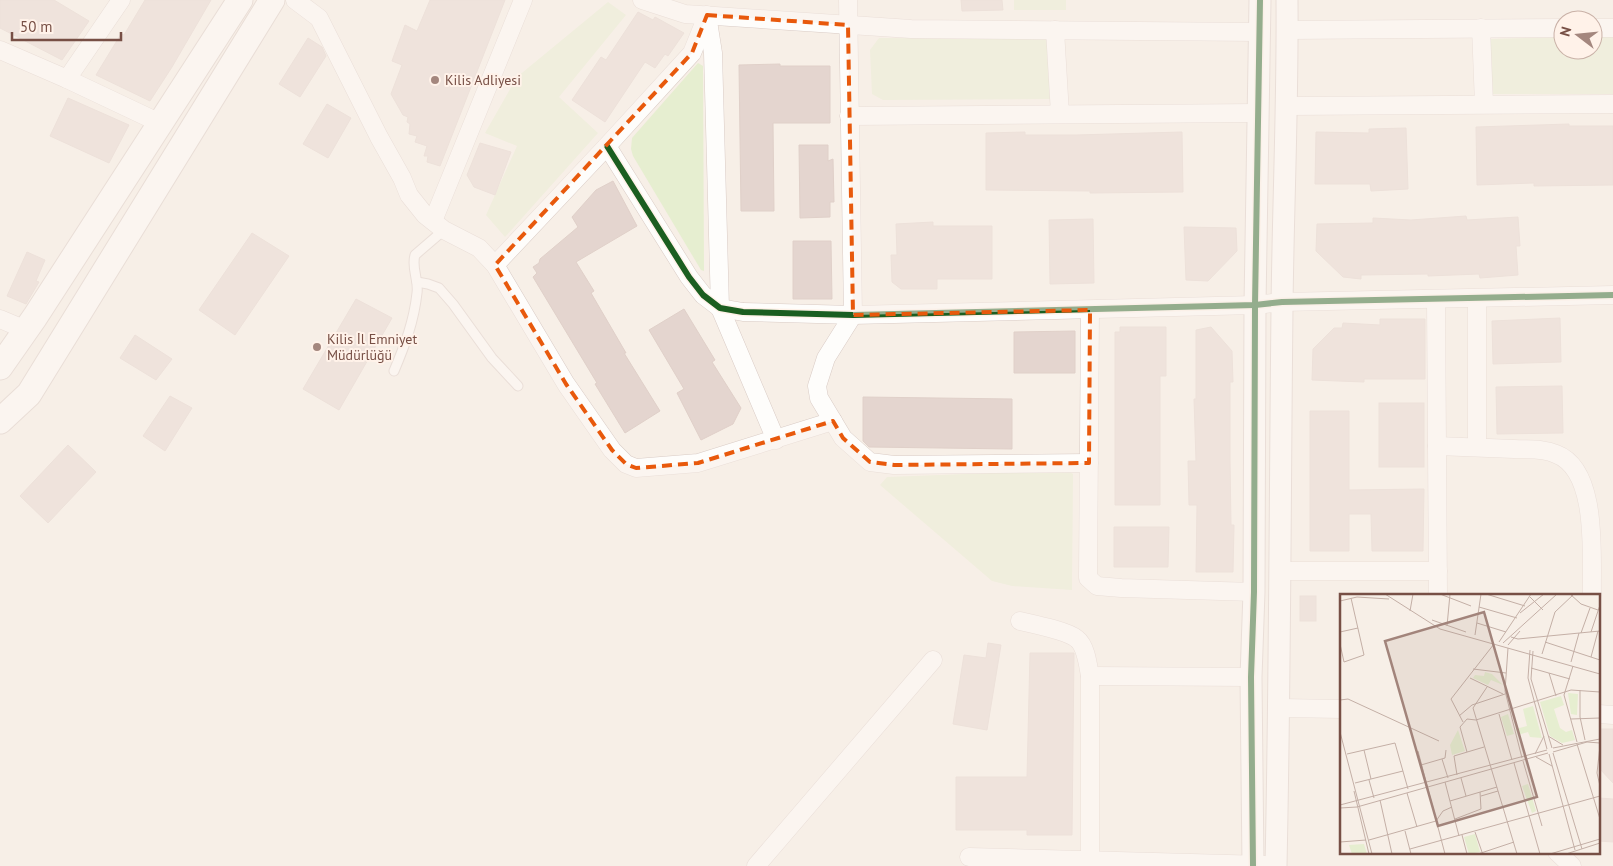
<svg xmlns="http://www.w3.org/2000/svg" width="1613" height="866" viewBox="0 0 1613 866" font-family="'PT Sans',sans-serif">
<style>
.green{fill:#e6eed0}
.building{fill:#e4d5cf;stroke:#e0d0c9}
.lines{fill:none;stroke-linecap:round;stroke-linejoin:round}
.service-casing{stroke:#d9cbc5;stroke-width:11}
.minor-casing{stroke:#d9cbc5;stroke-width:19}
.tertiary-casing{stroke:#d9cbc5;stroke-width:23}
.secondary-casing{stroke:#d8cac3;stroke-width:27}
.service{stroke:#fefdfb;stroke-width:9}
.minor{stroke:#fefdfb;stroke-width:18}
.tertiary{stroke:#fefdfb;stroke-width:21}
.secondary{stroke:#fefdfb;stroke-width:25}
.cycleway-casing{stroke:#fff2e9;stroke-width:9}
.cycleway{stroke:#1b5e20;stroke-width:6}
.marked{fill:none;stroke:#e8590c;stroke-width:4;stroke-dasharray:10 6;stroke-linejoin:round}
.poi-dot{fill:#a4877e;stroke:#fff2e9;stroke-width:2}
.labels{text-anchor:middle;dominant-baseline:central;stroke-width:4;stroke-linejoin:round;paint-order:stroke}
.poi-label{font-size:14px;fill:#774f45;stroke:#fff2e9;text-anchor:start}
.inset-road{fill:none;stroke:#c4afa6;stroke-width:1}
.view{fill:#a2847b;fill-opacity:0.15;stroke:#a2847b;stroke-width:2.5}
.inset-edge{fill:none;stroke:#774f45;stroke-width:2.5}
</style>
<rect width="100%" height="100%" fill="#f7efe7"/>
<!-- green -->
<g class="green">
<rect x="1014" y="0" width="52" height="10"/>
<path d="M608,2L626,15L559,97L598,133L505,237L486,215L517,146L485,133L517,77Z"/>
<path d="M1613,36V94H1492L1490,39L1563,37V50H1593V37Z"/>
<path d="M879,38L1049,39L1050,99L883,100L872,94L870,50Z"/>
<path d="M698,63L703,66L704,271L701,270L633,156L631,149L632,138Z"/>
<path d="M1066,470L1073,474L1072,590L1012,586L992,581L880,485L887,477Z"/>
</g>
<!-- building -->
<g class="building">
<path d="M0,0H54L89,21L62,60L0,28Z"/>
<path d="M145,0H211L172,67L150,101L96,75L121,34L124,35Z"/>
<path d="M430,0H505L440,166L427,162L428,156H424L427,146L415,142L417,136L409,134L410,124L407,122L408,117L403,115L391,94L402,65L392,61L405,25L417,31Z"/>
<path d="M961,0H1002L1003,10L962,11Z"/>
<path d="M638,12L653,20L655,17L684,33L668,56L665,54L655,68L645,62L605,122L572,100L601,57L606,60Z"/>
<path d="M308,38L322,47L326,56L300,97L279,84Z"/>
<path d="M780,64V66H830V123H773L774,211H741L739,65Z"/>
<path d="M68,98L129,125L109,163L50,136Z"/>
<path d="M327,104L351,118L328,158L303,144Z"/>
<path d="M1569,124V126H1613V185L1534,186V183L1477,185L1476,127Z"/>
<path d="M1406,128L1408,189L1371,191L1370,184H1315L1316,132L1369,133V129Z"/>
<path d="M1025,132V135H1076L1182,132L1183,192L1090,193V191L986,190V133Z"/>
<path d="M480,143L511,152L495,195L474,187L467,175Z"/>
<path d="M799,145H828V161L833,159L834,202H830V217L800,218Z"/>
<path d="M613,181L637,226L576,262L594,291L591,293L626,353H624L660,411L625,433L595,384L597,383L533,277L537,273L533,267L539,263L540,259L578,227L572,217L596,190Z"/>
<path d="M1466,216L1467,220L1518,217L1520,246H1516L1518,275L1480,278L1479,274L1428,276V274L1361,275V279L1343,277L1316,251L1317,224L1373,223V218L1411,220Z"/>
<path d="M1093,219L1094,283L1050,284L1049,220Z"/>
<path d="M933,222V226H992V279H937V289H901L892,282L891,255H897L896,224Z"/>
<path d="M1184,227L1236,228L1237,251L1208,281L1186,280Z"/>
<path d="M252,233L289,256L235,335L199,310Z"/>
<path d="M793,241H831L832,299H793Z"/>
<path d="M27,252L45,260L36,281L39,282L26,304L7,296Z"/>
<path d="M356,299L392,318L339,410L303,389Z"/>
<path d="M684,309L715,360L712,362L741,408L733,424L701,440L677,393L684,389L649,330Z"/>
<path d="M1560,318L1561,362L1493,364L1492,321Z"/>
<path d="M1380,319H1425V379H1364V382L1312,380L1313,349L1334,328H1342L1343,323L1380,325Z"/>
<path d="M1120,327H1166V376H1160V505H1115V332H1120Z"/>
<path d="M1211,327L1232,351L1233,382H1230V460L1231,525H1234L1233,572H1196L1197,505H1189L1188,461H1196L1194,399H1196V330Z"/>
<path d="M1075,331V373H1014V332Z"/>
<path d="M135,335L172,359L156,380L120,358Z"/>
<path d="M1562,386L1563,433L1497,434L1496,387Z"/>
<path d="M170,396L192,408L165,451L143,436Z"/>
<path d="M863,397L1012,399V449L869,447L863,441Z"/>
<rect x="1379" y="403" width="45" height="64"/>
<path d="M1310,411H1349V490L1424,489L1423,551H1372L1371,514H1349V551H1310Z"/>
<path d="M68,445L96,472L48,523L20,496Z"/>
<path d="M1114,527H1169L1168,567H1114Z"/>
<rect x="1300" y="596" width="16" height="25"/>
<path d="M988,643L1001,645L987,730L953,724L964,655L986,658Z"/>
<path d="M1030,653H1074L1072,835H1027V830H956V777H1027Z"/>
<path d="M1599,729H1613V783L1599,768Z"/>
<path d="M1599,798L1613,799V842L1599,841Z"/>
</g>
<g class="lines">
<defs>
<g id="service">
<path d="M417,282L428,284L439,288L453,304L492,358L518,386"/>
<path d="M394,371C405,345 414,321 417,293C419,280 411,268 415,255L444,230"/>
</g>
<g id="minor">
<path d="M295,0L319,18L379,137L402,178L409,195L425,215L444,230L479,248L495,265L566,384L612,450L626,464L636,468L698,463L833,421"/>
<path d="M642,0L685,14L911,29L1260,32"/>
<path d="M848,0L853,315L826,358L817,386L819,398L843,438L870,462L894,465L1089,463"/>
<path d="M707,15L713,53L720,308L776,440"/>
<path d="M1481,28L1484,104"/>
<path d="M1593,28H1613"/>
<path d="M1055,30L1060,114"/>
<path d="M1287,30L1563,28"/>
<path d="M0,50L67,79L160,123"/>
<path d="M67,79L121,0"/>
<path d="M1286,106L1613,104"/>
<path d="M849,116L1259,113"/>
<path d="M607,146L689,277L703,295L720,308L743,312L853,315L1255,305L1282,302L1613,295"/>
<path d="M433,221L523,0"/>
<path d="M495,265L607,146L692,53L707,16"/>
<path d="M1436,300L1438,595"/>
<path d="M1090,310L1088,578L1097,586L1121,588L1254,592"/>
<path d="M0,319L26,330"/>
<path d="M1437,446C1463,447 1489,448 1514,449C1528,450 1543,448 1556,454C1599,470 1591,557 1592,595"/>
<path d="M1477,447V299"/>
<path d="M1279,571H1438"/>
<path d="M1020,621C1033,624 1068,631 1077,639C1086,646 1088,665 1090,676V860"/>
<path d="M1090,676L1251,677"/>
<path d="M1280,708L1342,709"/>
<path d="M1599,714L1613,715"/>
<path d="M1557,852L1572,866"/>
<path d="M969,857L1265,865"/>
<path d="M756,866L933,660"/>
</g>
<g id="tertiary">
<path d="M1253,866L1251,677L1254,592L1255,305L1260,0"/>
<path d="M1276,866C1280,680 1280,495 1282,309C1283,206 1288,103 1287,0"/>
</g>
<g id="secondary">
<path d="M0,367L35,317L240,0"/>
<path d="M0,421L29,394L272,0"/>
</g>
</defs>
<!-- service casing -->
<use href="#service" class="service-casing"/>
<!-- minor casing -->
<use href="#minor" class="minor-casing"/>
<!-- tertiary casing -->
<use href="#tertiary" class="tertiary-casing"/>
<!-- secondary casing -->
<use href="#secondary" class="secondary-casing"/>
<!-- service -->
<use href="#service" class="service"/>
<!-- minor -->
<use href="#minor" class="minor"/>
<!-- tertiary -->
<use href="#tertiary" class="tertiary"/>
<!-- secondary -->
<use href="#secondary" class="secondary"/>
<defs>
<g id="cycleway">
<path d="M607,146L689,277L703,295L720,308L743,312L853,315L1255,305L1282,302L1613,295"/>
<path d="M1253,866L1251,677L1254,592L1255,305L1260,0"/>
</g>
</defs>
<!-- cycleway casing -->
<use href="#cycleway" class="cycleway-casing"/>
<!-- cycleway -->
<use href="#cycleway" class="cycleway"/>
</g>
<!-- marked area -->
<path d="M0 0H1613V866H0ZM707,15L848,25L853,315L1090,310L1089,463L894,465L870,462L843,438L833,421L698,463L636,468L626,464L612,450L566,384L495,265L692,53Z" fill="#f7efe7" fill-opacity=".55" fill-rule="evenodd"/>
<path class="marked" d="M707,15L848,25L853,315L1090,310L1089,463L894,465L870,462L843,438L833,421L698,463L636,468L626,464L612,450L566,384L495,265L692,53Z"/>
<!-- markers -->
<g class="poi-dot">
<circle cx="435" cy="80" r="5"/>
<circle cx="317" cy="347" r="5"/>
</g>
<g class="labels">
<!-- poi labels -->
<g class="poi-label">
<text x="445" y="80">Kilis Adliyesi</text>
<text x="327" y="339">Kilis İl Emniyet<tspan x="327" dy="16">Müdürlüğü</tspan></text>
</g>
</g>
<!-- overview -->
<g transform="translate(1340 594)">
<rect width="260" height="260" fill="#f7efe7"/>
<path d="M145,78L152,80L163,91L151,86L148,91L133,84L135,81L144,82ZM228,99L238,100L237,121L231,120ZM221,102L224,111L214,115L220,134L226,138L232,136L235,146L222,149L210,142L200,108ZM193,112L202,144L190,143L188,138L178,141L176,135L187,132L183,115ZM168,120L174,140L167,142L161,123ZM118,136L125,157L112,161L110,151ZM188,190L196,217L192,219L182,192ZM135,240L140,258L129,260L124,243ZM24,250L27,260H12L9,251Z" fill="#e6eed0"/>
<path class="inset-road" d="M45,0L100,35L260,80M100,0L131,12M146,0L185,12M230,0L241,10L258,16M190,3L203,16M0,7L17,3L49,5M139,13L177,24M70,17L73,0M180,19L204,0M92,26L126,38M137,29L166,38M107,32L110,0M0,38L18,34M251,38L260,11M241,39L250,14M135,41L141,0M171,43L178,45L260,37M159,48L191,0M205,48L260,66M163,49L217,0M0,50L4,68L24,61L11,4M168,51L180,37M168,54L165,97L182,164M190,56L188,84L207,155M193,57L191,85L212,154M202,60L215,18L234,0M251,63L258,37M231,68L239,39M233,72L224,101L237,148M191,74L230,85M133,75L166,79M209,79L216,102M130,84L163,100M147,93L133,114L177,260M240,96V123L245,146M0,106L8,105L99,147M159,120L172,166M119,122L132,111L165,100M231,125L260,124M123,128L111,105L154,50M0,138L32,260M208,142L223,151M237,150L260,225M260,152L257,179L260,192M213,154L260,145M24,156L31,185M78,157L105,260M127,158L120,133L127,125L136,126L231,96L260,98M213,158L247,148L260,149M213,159L242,255M7,160L55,149L68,195M195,160L204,142M209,160L235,256M196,163L212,172M102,165L108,184M183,167L202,232M174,169L200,260M81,171L105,164L106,156M117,181L114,162L144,153M121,184L126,202M29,186L34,204M105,188L119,242M15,189L63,177M14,197L29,260M67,199L77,233M141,202L158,197M40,206L52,260M110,207L157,193M0,211L207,156M0,214L17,213L208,159M115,225L141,215L140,198M65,237L71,260M135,238L142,258M122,241L127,260M29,246L96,227L103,217L112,213M0,248L26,246M70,255L260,202M138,260L174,248M210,260L260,245M226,260L260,249"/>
<path class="view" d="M144,18L197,203L98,232L45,47Z"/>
<rect width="260" height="260" class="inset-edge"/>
</g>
<!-- north arrow -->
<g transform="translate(1578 35) rotate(286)"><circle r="24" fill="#fff2e9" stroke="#c9b1a7"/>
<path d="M0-4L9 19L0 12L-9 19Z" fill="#a4877e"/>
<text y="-8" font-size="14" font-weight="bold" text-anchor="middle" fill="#774f45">N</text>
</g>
<!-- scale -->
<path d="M12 32v8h109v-8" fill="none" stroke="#774f45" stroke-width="2.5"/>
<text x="20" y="32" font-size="15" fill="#774f45" stroke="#fff2e9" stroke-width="4" paint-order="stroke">50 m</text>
</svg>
